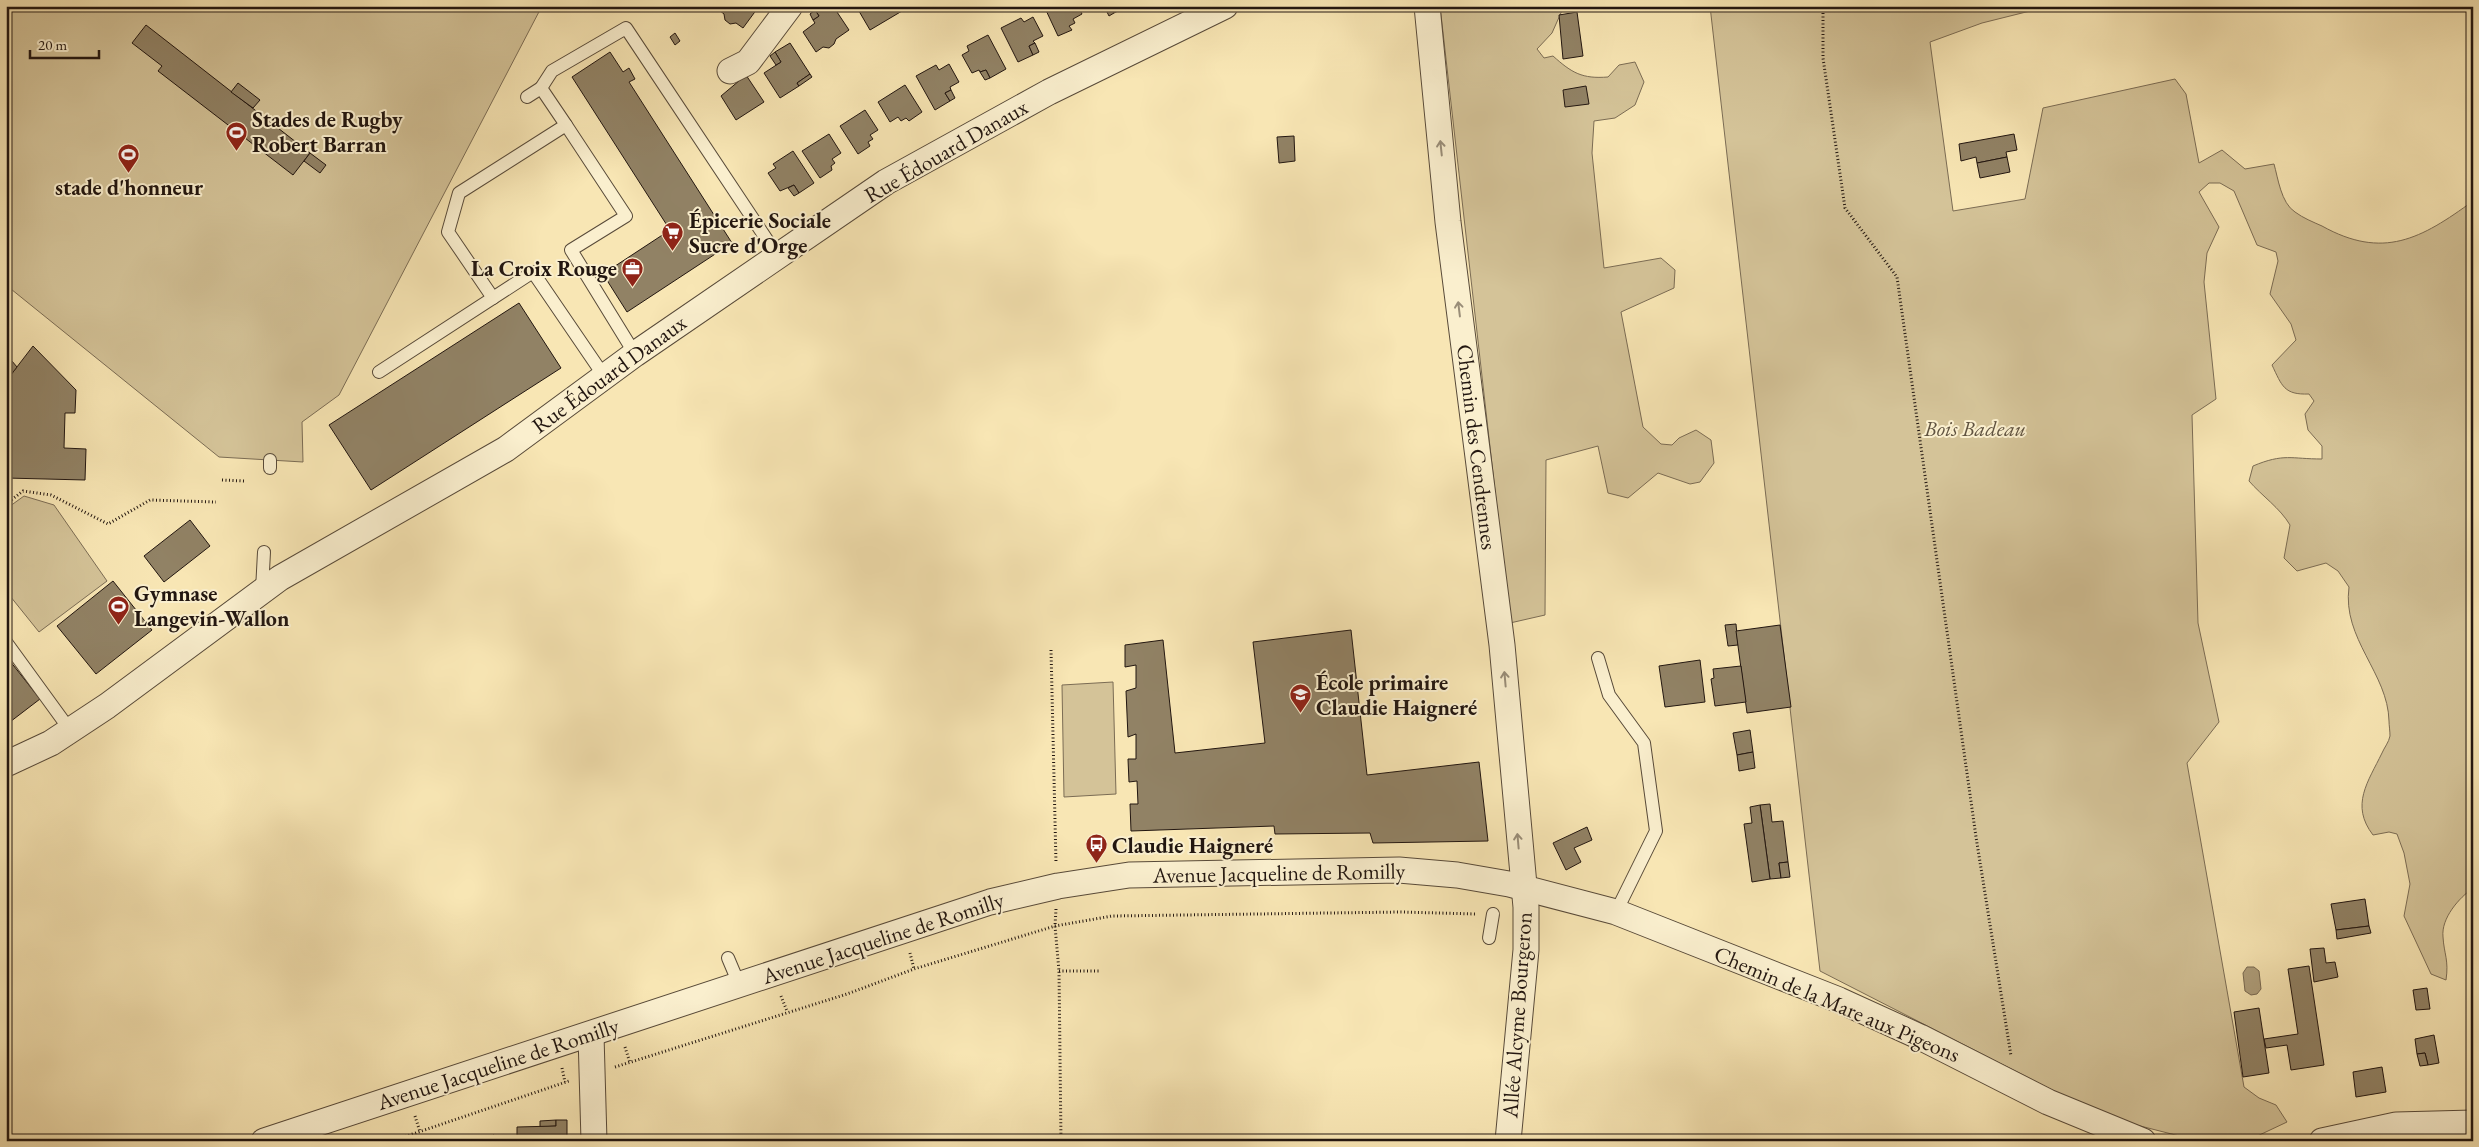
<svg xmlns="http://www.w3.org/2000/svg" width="2479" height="1147" viewBox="0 0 2479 1147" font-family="'EB Garamond',serif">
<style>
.green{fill:#d4c398;stroke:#7b6c54}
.water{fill:#af9f7c;stroke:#776851}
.building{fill:#918265;stroke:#221610}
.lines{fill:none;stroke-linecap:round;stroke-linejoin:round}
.service-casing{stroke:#584a39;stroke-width:14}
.minor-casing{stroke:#584a39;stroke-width:27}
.path{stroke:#221610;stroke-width:3;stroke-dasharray:1 2.5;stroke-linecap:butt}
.service{stroke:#faefce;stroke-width:12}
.minor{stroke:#faefce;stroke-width:25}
.oneway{stroke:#998d78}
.labels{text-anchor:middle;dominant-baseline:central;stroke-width:4;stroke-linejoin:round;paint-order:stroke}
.poi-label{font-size:22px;font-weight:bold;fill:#221610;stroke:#faefce;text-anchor:start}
.street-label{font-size:22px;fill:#221610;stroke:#faefce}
.park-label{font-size:22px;font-style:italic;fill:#605340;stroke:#faefce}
</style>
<rect width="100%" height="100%" fill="#f8e6b4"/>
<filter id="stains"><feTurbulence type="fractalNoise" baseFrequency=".004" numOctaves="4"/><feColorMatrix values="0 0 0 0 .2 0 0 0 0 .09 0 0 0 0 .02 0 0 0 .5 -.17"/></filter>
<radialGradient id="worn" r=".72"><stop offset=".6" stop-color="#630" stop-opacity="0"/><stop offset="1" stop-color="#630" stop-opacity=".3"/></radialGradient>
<!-- green -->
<g class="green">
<path d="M16,6H542L339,395L302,422L303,462L219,457L6,285V18Z"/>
<path d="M1440,6H1564L1552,33L1537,49L1544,58L1553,56C1572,73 1582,79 1608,77L1619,65L1635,62L1644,82L1635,105L1615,118L1594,121L1592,153L1604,268L1661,258L1675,270L1674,288L1621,312L1643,427L1661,444L1672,445L1679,438L1696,430L1711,440L1714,463L1700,482L1690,484L1658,473L1628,498L1608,493L1598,446L1546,460L1545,615L1510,623Z"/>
<path d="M1710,6H2050L1982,23L1930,42L1953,211L2025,199L2043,108L2175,79L2186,94L2199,163L2222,150L2245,169L2274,164C2278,178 2281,203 2295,212C2303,218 2313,222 2322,226C2383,260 2421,239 2473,201V888C2459,898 2441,918 2443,937C2444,954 2449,960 2446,980L2431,974L2404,916L2410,884L2404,853L2397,834L2389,832L2373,835C2350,805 2368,782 2382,753C2384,748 2389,742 2390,736C2390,731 2389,725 2389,721C2388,673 2342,639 2349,587L2338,571L2326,563L2297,571L2284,558L2290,525C2280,508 2262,496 2249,481L2253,466C2284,453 2291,459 2322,459V446L2308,430L2305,414L2314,401L2309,394C2284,395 2282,386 2272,365L2296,340L2291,324L2270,294L2278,261L2276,252L2257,245L2234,191L2220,183H2209L2199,192L2219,227L2207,253L2204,282L2216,399L2192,415L2198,623L2219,722L2187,763L2244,1087L2259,1098L2276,1105L2287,1122L2251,1139L2199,1141L2105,1117L1820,971Z"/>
<path d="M24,496L54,505L107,581L39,632L6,591V509Z"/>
<path d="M1113,682L1116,794L1064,797L1062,685Z"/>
<path d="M2473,1137V1141H2382Z"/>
</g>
<!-- water -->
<path class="water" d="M2247,967H2254L2259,971L2261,989L2257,994L2251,995L2245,991L2243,973Z"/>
<!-- building -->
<g class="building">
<path d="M714,6H754L757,9L743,28L736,23L730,24L725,20L724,14Z"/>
<path d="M821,6H833L849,30L836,39L834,44L829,48L823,47L816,52L803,32L815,23L813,20L819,16L815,10Z"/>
<path d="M856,6H899L902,11L870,30Z"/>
<path d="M1044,6H1078L1082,14L1073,19L1075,23L1069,26L1072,30L1058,36Z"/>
<path d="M1110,6H1128L1114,13Z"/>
<path d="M1110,6L1114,13L1109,16L1105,8Z"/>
<path d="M815,10L819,16L813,20L810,14Z"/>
<path d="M1577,12L1583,56L1563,59L1559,15Z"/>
<path d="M1033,17L1043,36L1033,41L1035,43L1029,46L1033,55L1018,62L1001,28L1021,18L1024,22Z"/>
<path d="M146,25L310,153L293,175L158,71L162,66L132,43Z"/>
<path d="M675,33L680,41L675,45L670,37Z"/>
<path d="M988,35L1006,69L990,78L986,70L980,72L979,70L972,73L962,55L969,51L967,46Z"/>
<path d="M790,43L810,74L797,83L799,86L780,98L764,73L781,62L775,52Z"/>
<path d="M1035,43L1039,52L1033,55L1029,46Z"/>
<path d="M610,52L623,72L629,68L635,79L629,82L732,243L627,312L603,274L670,230L572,77Z"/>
<path d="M775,52L781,62L776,65L770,56Z"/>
<path d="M949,64L959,82L950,87L951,90L945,93L950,101L935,110L916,76L936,65L939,70Z"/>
<path d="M986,70L990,78L985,80L980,72Z"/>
<path d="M810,74L812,77L799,86L797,83Z"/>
<path d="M746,75L764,102L736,120L721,96Z"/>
<path d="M238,83L260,100L253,108L231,92Z"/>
<path d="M905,85L922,112L909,121L906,118L901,121L898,117L890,122L878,102Z"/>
<path d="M1586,86L1589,104L1565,107L1563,90Z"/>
<path d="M951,90L955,98L950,101L945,93Z"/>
<path d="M865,110L878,130L870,135L873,139L868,142L870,146L858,154L840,126Z"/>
<path d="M829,134L841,153L832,159L835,163L831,166L832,170L820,178L802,151Z"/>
<path d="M2014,134L2017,150L2006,152L2007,157L1977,163L1976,157L1961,161L1959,144Z"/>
<path d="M1294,136L1295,161L1279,163L1277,137Z"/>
<path d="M793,151L814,183L799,193L794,185L780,191L768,173L776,168L773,164Z"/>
<path d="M310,153L326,165L320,173L304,161Z"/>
<path d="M2007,157L2010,172L1980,178L1977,163Z"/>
<path d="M794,185L799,193L794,196L788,188Z"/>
<path d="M519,303L561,368L371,490L329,425Z"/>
<path d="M33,346L76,390L75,413H65L64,448L86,449L85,480L6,478V373L10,376Z"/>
<path d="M6,354L17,367L10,376L6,373Z"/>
<path d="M190,520L210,546L164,582L144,556Z"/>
<path d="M113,581L152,630L96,674L57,626Z"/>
<path d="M1736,624L1738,645L1728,646L1725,625Z"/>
<path d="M1780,625L1791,707L1747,713L1736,631Z"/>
<path d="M1351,630L1367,775L1479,762L1488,841L1373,843L1370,833L1275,834L1274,826L1131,831L1130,804H1138L1137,781L1129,782L1128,759H1136V734L1128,737L1126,691L1136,688V665L1125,667V645L1163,640L1175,753L1265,743L1253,642Z"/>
<path d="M6,656L40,699L6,725Z"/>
<path d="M1700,660L1705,702L1665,707L1659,666Z"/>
<path d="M1741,666L1746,702L1715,706L1711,679L1714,678L1713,669Z"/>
<path d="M1750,730L1753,752L1737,755L1733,733Z"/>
<path d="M1753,752L1755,768L1739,771L1737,755Z"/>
<path d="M1770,804L1772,822L1783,821L1788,862L1779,863L1781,878L1770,879L1760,805Z"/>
<path d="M1760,805L1770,879L1752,882L1744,824L1752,823L1750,807Z"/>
<path d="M1587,827L1592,840L1574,848L1581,862L1566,870L1553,843Z"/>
<path d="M1788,862L1790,877L1781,878L1779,863Z"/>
<path d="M2365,899L2369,926L2336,930L2331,904Z"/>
<path d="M2369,926L2371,933L2337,939L2336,930Z"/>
<path d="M2324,948L2326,963L2335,962L2338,977L2314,982L2310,949Z"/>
<path d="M2309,966L2324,1065L2291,1070L2287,1045L2266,1048L2264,1039L2298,1034L2288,969Z"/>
<path d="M2427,988L2430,1009L2416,1010L2413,990Z"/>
<path d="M2259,1008L2269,1073L2243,1077L2234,1012Z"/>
<path d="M2434,1035L2439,1063L2428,1065L2425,1053L2417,1054L2415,1039Z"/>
<path d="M2425,1053L2428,1065L2420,1066L2417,1054Z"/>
<path d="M2382,1067L2386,1092L2356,1097L2353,1072Z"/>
<path d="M556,1120V1126L540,1127V1121Z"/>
<path d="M556,1120H567V1141H517V1127L556,1126Z"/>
<path d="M494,1135V1141H476Z"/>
</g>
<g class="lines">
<defs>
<g id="service">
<path d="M541,88L552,71L626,28L777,255"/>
<path d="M527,97L541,88L566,125"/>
<path d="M493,298L448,232L459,193L566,125L626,216L571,250L635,354"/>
<path d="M379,372L533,272L604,376"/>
<path d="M270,468V460"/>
<path d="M262,590L264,552"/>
<path d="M6,642L70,730"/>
<path d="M1598,658L1609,695L1644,743L1656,831L1616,912"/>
<path d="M1489,938L1493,914"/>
<path d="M728,958L739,984"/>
</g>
<g id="minor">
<path d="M1427,6L1448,222L1502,645L1526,907V950L1508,1141"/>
<path d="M730,71L748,62L790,6"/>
<path d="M6,764L51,743L107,706L280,578L506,449L635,354L886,182L1049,92L1225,6"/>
<path d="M591,1035L594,1141"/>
<path d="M264,1141L990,902L1058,886L1129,875L1399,870L1457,875L1509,884L1616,912L1839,1000L1920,1037L2048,1102L2143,1141"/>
<path d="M2322,1141L2396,1125L2473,1123"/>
</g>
</defs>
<!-- service casing -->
<use href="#service" class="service-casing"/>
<!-- minor casing -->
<use href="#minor" class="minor-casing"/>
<!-- path -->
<g class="path">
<path d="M1823,6V58L1845,208L1897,277L1976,837L2011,1056"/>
<path d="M222,480L244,481"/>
<path d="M6,504L23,491L51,495L108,524L150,500L216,502"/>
<path d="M1051,650L1056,863"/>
<path d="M1056,909L1055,926L1059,971L1061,1141"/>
<path d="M910,953L914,969"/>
<path d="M1059,971H1099"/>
<path d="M781,996L787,1011"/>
<path d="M625,1047L630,1063"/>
<path d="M615,1067L847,994L914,969L1055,926L1112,916L1401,912L1476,914"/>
<path d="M562,1068L565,1082"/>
<path d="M415,1116L420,1132"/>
<path d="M392,1141L569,1081"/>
</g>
<!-- service -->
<use href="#service" class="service"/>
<!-- minor -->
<use href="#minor" class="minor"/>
</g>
<!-- one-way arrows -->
<defs><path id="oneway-shaft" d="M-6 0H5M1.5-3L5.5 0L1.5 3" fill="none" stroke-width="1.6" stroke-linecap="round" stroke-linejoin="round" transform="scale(1.25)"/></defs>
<g class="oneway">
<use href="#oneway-shaft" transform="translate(1441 148) rotate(-96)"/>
<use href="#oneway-shaft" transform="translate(1459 309) rotate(-97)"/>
<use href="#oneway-shaft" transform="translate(1505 679) rotate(-95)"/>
<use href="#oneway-shaft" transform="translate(1518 841) rotate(-95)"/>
</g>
<!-- icons -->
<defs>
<symbol id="stadium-pin" viewBox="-11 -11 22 30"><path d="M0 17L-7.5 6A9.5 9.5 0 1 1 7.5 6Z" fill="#8f2418" stroke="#faefce"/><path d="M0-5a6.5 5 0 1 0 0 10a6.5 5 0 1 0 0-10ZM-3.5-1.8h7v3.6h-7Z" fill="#fff"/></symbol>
<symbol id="supermarket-pin" viewBox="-11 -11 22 30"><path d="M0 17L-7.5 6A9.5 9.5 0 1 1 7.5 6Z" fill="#8f2418" stroke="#faefce"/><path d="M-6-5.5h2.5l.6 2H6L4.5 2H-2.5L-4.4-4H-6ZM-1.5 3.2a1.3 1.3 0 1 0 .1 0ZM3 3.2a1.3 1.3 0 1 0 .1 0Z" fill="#fff"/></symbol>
<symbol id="office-pin" viewBox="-11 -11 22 30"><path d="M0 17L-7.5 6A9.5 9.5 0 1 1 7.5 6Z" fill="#8f2418" stroke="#faefce"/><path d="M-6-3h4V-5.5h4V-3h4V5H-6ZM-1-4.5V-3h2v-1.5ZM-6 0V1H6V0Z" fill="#fff"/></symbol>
<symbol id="school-pin" viewBox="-11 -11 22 30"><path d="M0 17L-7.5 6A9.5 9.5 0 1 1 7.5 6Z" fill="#8f2418" stroke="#faefce"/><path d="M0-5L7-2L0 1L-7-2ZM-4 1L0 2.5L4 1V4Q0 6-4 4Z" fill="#fff"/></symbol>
<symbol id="bus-pin" viewBox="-11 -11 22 30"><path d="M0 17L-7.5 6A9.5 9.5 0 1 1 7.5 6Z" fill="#8f2418" stroke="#faefce"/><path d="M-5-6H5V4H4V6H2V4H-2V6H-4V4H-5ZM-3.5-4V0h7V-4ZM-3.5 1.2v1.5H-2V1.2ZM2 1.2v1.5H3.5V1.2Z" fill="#fff"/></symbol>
</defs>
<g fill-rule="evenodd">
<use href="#stadium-pin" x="224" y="120" width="25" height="34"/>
<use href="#stadium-pin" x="116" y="142" width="25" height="34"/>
<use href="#supermarket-pin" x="660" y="220" width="25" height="34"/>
<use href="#office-pin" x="620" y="256" width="25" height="34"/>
<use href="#stadium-pin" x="106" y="594" width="25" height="34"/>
<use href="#school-pin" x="1288" y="682" width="25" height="34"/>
<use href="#bus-pin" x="1084" y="832" width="25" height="34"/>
</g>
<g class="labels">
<!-- poi labels -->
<g class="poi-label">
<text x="252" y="119">Stades de Rugby<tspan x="252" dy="25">Robert Barran</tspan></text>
<text x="129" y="187" text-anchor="middle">stade d'honneur</text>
<text x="689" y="220">Épicerie Sociale<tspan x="689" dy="25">Sucre d'Orge</tspan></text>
<text x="617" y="268" text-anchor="end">La Croix Rouge</text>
<text x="134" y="593">Gymnase<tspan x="134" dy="25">Langevin-Wallon</tspan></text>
<text x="1316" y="682">École primaire<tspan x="1316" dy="25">Claudie Haigneré</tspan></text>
<text x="1112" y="845">Claudie Haigneré</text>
</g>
<!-- street labels -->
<g class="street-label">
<text transform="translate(946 151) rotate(-30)">Rue Édouard Danaux</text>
<text transform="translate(609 374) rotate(-36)">Rue Édouard Danaux</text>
<text transform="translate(1477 447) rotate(83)">Chemin des Cendrennes</text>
<text transform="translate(1279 873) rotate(-1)">Avenue Jacqueline de Romilly</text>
<text transform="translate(883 938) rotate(-18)">Avenue Jacqueline de Romilly</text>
<text transform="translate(1837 1004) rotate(23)">Chemin de la Mare aux Pigeons</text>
<text transform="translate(1517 1015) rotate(-86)">Allée Alcyme Bourgeron</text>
<text transform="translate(498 1064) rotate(-18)">Avenue Jacqueline de Romilly</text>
</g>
<!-- park labels -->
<g class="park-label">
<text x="1975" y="428">Bois Badeau</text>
</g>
</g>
<!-- margin -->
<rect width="2479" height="1147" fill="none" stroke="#f8e6b4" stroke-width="25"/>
<rect x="8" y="8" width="2464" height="1132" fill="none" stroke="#221610" stroke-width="2.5"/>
<rect x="12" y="12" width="2454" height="1122" fill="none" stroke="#221610"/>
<!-- scale -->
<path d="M30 50v8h69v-8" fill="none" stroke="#221610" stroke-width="2.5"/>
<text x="38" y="50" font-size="15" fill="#221610" stroke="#faefce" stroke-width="4" paint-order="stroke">20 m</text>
<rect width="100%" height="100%" filter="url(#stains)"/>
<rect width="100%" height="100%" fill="url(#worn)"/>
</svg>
